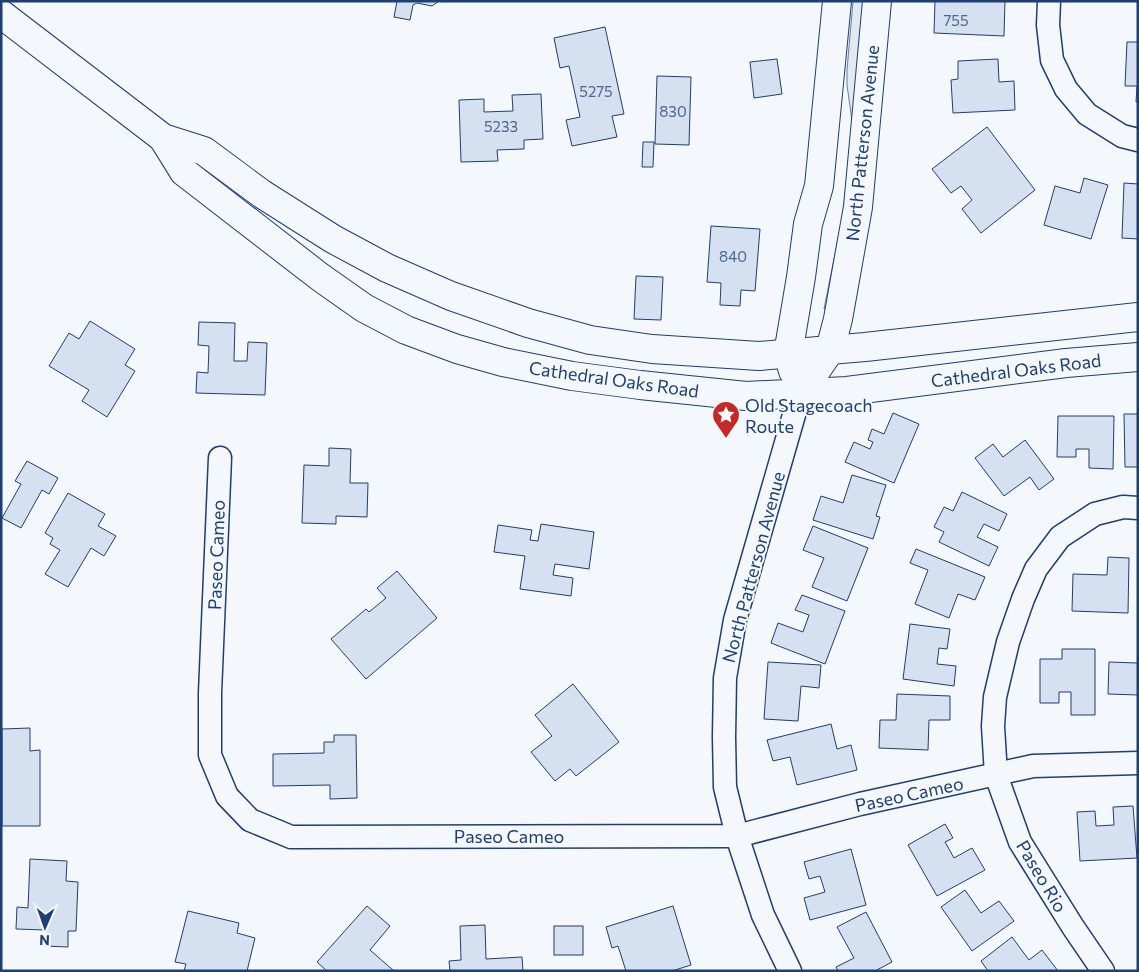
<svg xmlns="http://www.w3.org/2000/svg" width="1139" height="972" viewBox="0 0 1139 972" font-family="Commissioner,sans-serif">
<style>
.green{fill:#e3e9f0;stroke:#687fa3}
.building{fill:#d5e0f0;stroke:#1d3f73}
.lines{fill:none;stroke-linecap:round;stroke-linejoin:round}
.minor-casing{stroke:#1d3f73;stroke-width:25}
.major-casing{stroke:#1d3f73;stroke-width:30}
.minor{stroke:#f4f7fb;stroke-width:22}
.major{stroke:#f4f7fb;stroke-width:28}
.labels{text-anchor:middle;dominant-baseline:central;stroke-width:4;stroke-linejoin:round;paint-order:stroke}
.number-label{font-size:15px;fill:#4b6792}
.street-label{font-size:18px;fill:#1d3f73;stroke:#f4f7fb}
.poi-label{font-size:18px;fill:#1d3f73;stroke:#f4f7fb;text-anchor:start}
</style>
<rect width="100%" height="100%" fill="#f4f7fb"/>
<!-- green -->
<path class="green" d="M853,1H867L854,153L829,310L824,309L843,214L852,121L847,85V70Z"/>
<!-- building -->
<g class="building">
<path d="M397,1H439L432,6L417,3L413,5L410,20L394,17Z"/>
<path d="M935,1H1005L1004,36L934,33Z"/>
<path d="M605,27L624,114L612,116L617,137L572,146L566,120L580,117L569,66L560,68L554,38Z"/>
<path d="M1127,42H1138V102H1136L1137,86H1125Z"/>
<path d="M777,59L782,94L754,98L750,62Z"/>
<path d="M998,59L999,82L1014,81L1015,110L953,113L951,80L958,79V61Z"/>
<path d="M657,76L691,77L689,145L655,144Z"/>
<path d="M541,94L543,139L524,140V149L497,150L498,161L461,162L459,100L484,99V112L513,111L512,95Z"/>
<path d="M987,127L1035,190L981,233L962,209L972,200L961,186L951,193L932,169Z"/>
<path d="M643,142H654L653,167H642Z"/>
<path d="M1084,178L1108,185L1091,239L1044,225L1055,186L1080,193Z"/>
<path d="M1124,183L1138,184V239L1122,238Z"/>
<path d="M711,226L760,229L755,291L741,290L740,306L720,305L721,283L707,282Z"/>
<path d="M636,276L663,277L661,320L634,319Z"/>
<path d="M90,321L135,349L125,365L135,371L107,417L82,401L89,390L49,366L69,333L79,339Z"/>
<path d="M199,322L235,323L234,361H247L248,342L267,343L265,395L196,393L197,372L208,373L209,346L198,345Z"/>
<path d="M893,413L919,424L894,483L845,462L854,442L870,449L873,442L868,440L872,429L884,434Z"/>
<path d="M1124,414H1138V467H1125Z"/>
<path d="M1058,416H1114L1113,469L1089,468V449H1076V457H1057Z"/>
<path d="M1025,440L1054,479L1039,490L1030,477L1004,496L975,458L993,444L1003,457Z"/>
<path d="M329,448L351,449L350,483H368L367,517L336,516V524L302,523L304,465L329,466Z"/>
<path d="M27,461L58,478L49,494L42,490L21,528L2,518L21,484L15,481Z"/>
<path d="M852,475L886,485L876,516L880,517L873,539L813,520L821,496L843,503Z"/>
<path d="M962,492L1007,514L999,531L984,524L977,537L998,547L989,566L939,542L944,532L934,527L944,507L953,511Z"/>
<path d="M68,493L105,514L98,526L116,536L104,556L91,548L68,587L45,574L60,550L50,544L53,538L45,533Z"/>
<path d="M541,524L594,532L589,569L555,564L553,575L573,578L571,596L520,589L525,556L494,552L498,525L532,530L530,540L538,541Z"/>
<path d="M813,526L868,548L847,601L812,587L824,558L803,550Z"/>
<path d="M916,549L985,577L975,600L958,594L949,618L915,604L928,570L910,563Z"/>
<path d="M1108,557L1129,558L1128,613L1072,611L1073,574L1107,575Z"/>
<path d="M397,571L437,618L366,679L331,639L366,609L369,612L386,598L377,588Z"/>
<path d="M802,595L845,611L825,664L771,643L778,623L803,632L809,615L795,610Z"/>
<path d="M910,624L950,629L947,649L939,648L937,664L956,666L954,686L903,679Z"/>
<path d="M1062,649H1095V715H1071V692H1059V703H1040V659H1062Z"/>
<path d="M768,662L821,665L819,688L801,686L798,721L764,719Z"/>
<path d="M1109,662L1138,663V695L1108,694Z"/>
<path d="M573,684L619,742L576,776L570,769L555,781L531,752L552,736L535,715Z"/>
<path d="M897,694L950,696V720H929L928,750L879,748L880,720H896Z"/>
<path d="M831,724L837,749L851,745L857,770L797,785L790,757L773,761L767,740Z"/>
<path d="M30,728V751L40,750V826H2V729Z"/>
<path d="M334,735H356L357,798L330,799V785L273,786V754L324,753V742H334Z"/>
<path d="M1133,806L1137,858L1080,861L1077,812L1095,811L1096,826L1114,825L1113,807Z"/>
<path d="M945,824L953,838L945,842L954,858L972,848L985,870L937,896L908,845Z"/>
<path d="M851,849L866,905L810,920L804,898L825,892L820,876L809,879L804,862Z"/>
<path d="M30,859L67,861L66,881L78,882L76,931H68V947L45,946V930L16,929L17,907L28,908Z"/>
<path d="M965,890L981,913L999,901L1014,921L972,951L941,907Z"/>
<path d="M367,906L390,926L370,950L394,971H327L317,962Z"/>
<path d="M673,906L691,965L672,971H626L618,946L612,948L606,927Z"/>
<path d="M188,911L239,923L237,933L255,938L247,971H184L186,964L175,962Z"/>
<path d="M866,912L892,962L875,971H838L836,967L854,958L837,927Z"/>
<path d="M485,925L486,959L522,957L523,971H450L449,961L461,960L460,926Z"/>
<rect x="554" y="926" width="29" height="29"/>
<path d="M1012,937L1029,960L1042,950L1058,971H988L981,961Z"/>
</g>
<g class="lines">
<defs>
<g id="minor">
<path d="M1049,1L1048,25L1052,60L1066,89L1087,114L1122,136L1138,140"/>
<path d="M220,458L210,693V755L227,796L250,820L291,837L737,836L860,804L1033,766L1138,763"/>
<path d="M790,971L763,915L737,836L725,787L724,737L725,678L735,620L800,394"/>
<path d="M1103,971L1073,927L1020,842L996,775L993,726L995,697L1008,642L1023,599L1036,569L1060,537L1095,514L1123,507L1138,508"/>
</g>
<g id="major">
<path d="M1,14L163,138L204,151L262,194L333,239L387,268L451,296L528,323L590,340L652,349L759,356L865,347L1138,317"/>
<path d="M163,138L184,172L320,277L364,308L406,330L457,349L503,362L572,376L640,385L746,396L847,391L1066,363L1138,357"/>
<path d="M793,371L788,354L801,277L808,224L819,186L837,1"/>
<path d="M800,394L830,350L838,319L858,207L877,1"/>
</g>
</defs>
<!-- minor casing -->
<use href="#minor" class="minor-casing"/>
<!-- major casing -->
<use href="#major" class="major-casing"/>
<!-- minor -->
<use href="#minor" class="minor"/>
<!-- major -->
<use href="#major" class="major"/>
</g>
<!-- icons -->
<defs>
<symbol id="sight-pin" viewBox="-11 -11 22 30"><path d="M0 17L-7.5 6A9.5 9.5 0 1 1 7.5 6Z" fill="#c62828" stroke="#f4f7fb"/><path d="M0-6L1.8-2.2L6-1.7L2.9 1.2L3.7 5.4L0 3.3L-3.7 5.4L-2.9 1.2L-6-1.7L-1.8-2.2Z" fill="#fff"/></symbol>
</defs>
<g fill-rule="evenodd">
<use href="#sight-pin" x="710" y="399" width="32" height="43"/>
</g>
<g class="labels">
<!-- number labels -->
<g class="number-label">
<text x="956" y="20">755</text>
<text x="596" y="91">5275</text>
<text x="673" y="111">830</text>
<text x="501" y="126">5233</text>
<text x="733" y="256">840</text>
</g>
<!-- street labels -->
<g class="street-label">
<text transform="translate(862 143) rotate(-84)">North Patterson Avenue</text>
<text transform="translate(1016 370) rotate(-7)">Cathedral Oaks Road</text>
<text transform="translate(614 379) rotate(8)">Cathedral Oaks Road</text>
<text transform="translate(216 555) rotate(-88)">Paseo Cameo</text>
<text transform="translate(753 567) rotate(-75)">North Patterson Avenue</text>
<text transform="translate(909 794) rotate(-12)">Paseo Cameo</text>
<text x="509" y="836">Paseo Cameo</text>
<text transform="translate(1042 876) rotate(59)">Paseo Rio</text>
</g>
<!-- poi labels -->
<g class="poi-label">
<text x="745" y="405">Old Stagecoach<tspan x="745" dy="21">Route</tspan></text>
</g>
</g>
<!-- border -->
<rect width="1139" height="972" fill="none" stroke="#1d3f73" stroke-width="5"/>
<!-- north arrow -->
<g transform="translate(45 927) rotate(182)" stroke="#f4f7fb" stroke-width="4" paint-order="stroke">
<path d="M0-4L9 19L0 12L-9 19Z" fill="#1d3f73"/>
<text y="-8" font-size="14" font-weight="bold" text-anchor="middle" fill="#1d3f73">N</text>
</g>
</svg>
